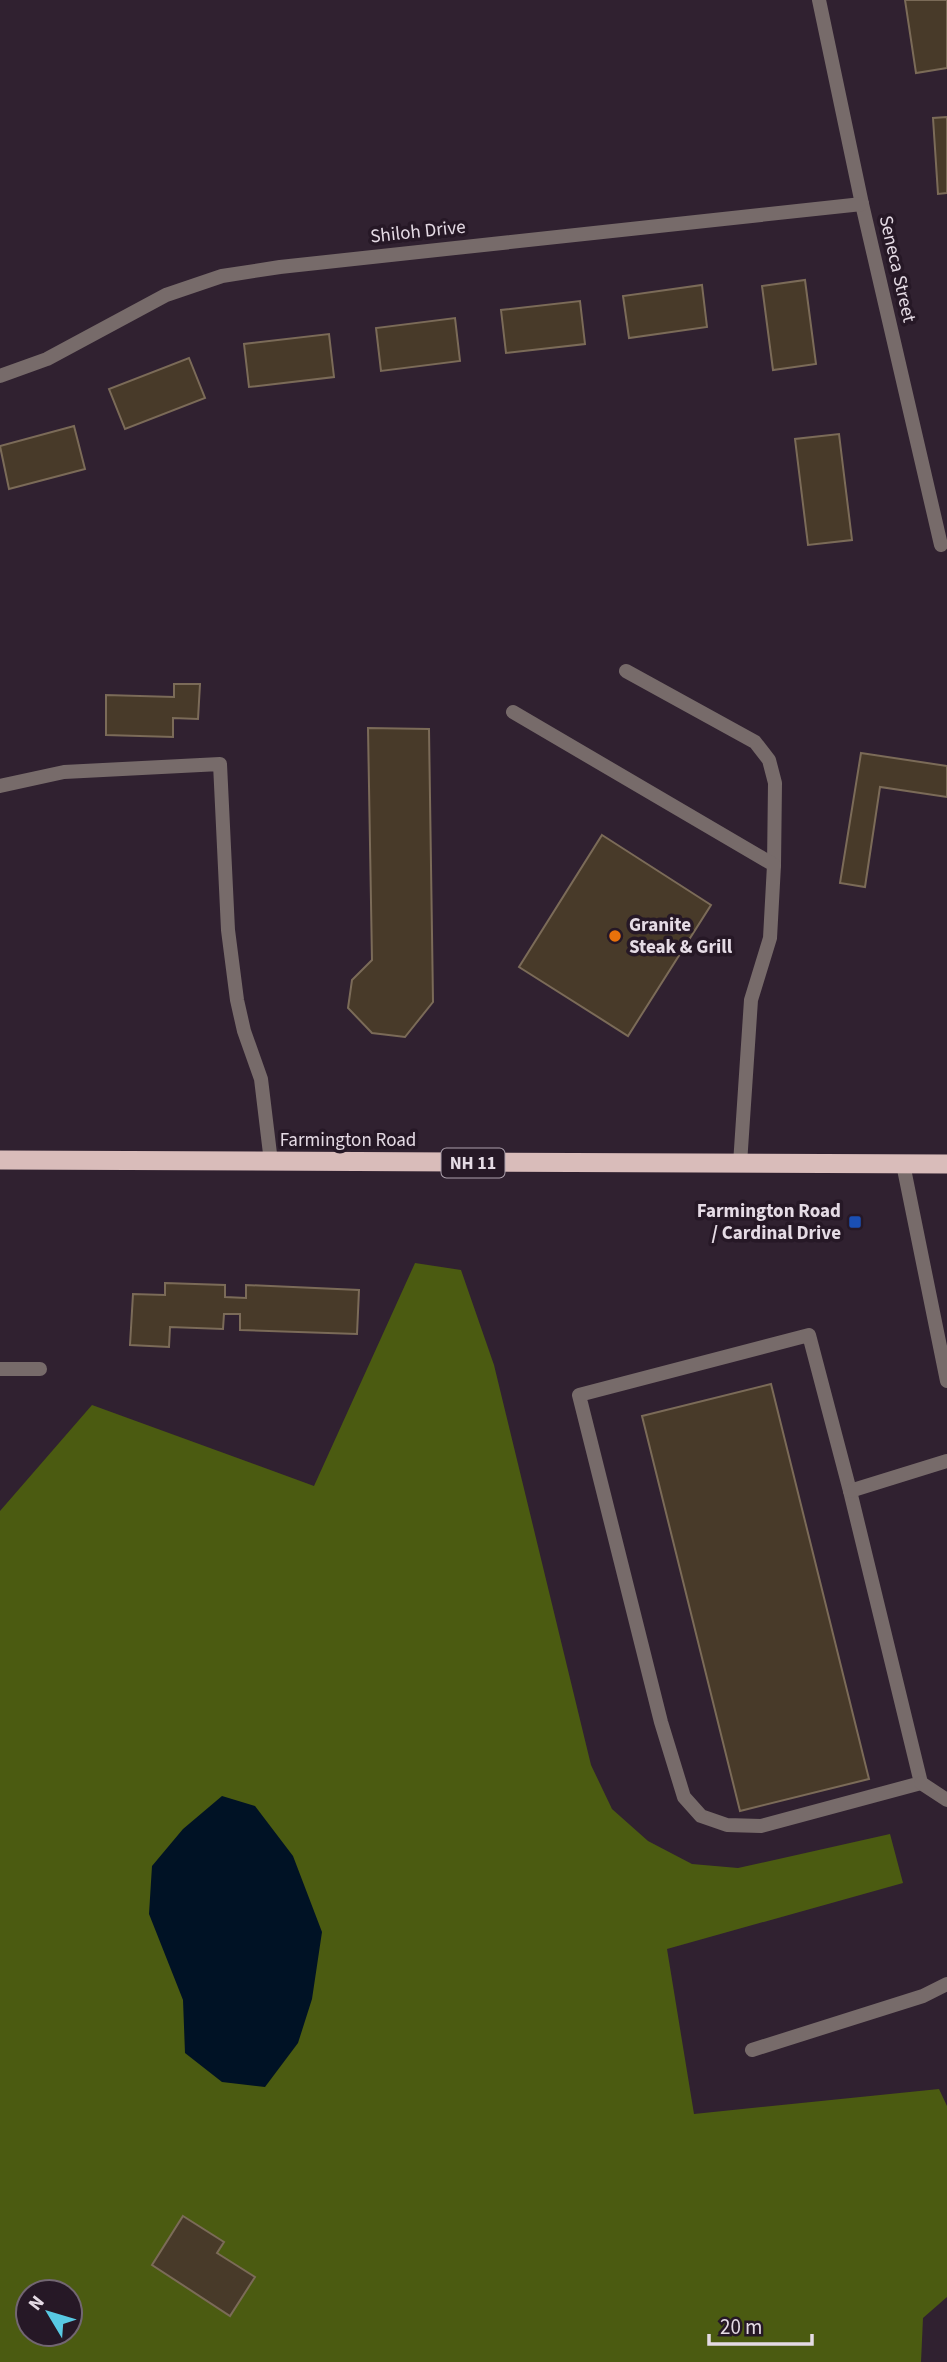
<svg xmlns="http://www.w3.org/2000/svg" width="947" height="2362" viewBox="0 0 947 2362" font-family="'Source Sans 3',sans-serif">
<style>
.forest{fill:#4b5b11;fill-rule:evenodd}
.water{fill:#001225}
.building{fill:#483a29;stroke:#7b6b58;stroke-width:2}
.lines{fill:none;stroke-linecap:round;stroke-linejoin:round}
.service{stroke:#776b6a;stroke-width:14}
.minor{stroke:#776b6a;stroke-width:14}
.trunk{stroke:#d9bcba;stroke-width:19}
.food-dot{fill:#e8710a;stroke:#261826;stroke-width:2.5}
.transit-dot{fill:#1a4fb4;stroke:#261826;stroke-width:2.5}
.labels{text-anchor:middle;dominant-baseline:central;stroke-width:7;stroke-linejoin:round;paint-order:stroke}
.shield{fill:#261826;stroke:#aca0ac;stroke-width:2}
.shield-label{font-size:18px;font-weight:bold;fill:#e5dbe5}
.street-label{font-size:19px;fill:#e5dbe5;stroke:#261826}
.poi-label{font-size:19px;font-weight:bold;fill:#e5dbe5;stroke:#261826;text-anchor:start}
</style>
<rect width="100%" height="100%" fill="#302130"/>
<!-- forest -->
<path class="forest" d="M415,1263L461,1270L494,1365L591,1765L612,1809L648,1841L692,1864L738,1868L890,1834L903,1883L667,1949L694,2114L939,2089L947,2106V2297L923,2318L921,2362H0V1511L92,1405L314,1486ZM28,2292H70V2334H28Z"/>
<!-- water -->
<path class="water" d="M222,1796L255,1806L293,1856L322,1932L312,1999L298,2043L265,2087L222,2082L185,2053L183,2000L149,1914L152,1866L183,1829Z"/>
<!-- building -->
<g class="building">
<path d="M905,0H947V68L916,73Z"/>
<path d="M947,117V193L938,194L933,118Z"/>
<path d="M805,280L816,364L773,370L762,286Z"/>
<path d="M702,285L707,327L629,338L623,296Z"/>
<path d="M580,301L585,344L506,353L501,310Z"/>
<path d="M455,318L460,361L381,371L376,328Z"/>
<path d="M329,334L334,377L249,387L244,344Z"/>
<path d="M189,358L205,398L125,429L109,389Z"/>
<path d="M74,426L85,469L9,489L0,446Z"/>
<path d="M839,434L852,540L808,545L795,439Z"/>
<path d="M174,684H200L198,719L173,718V737L106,735V695L174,697Z"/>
<path d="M368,728L429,729L433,1002L405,1037L372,1033L348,1008L352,980L372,960Z"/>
<path d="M861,753L947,766V797L880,787L865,887L840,883Z"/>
<path d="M602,835L711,905L628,1036L519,967Z"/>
<path d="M165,1283L225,1285V1297L246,1298V1285L359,1290L357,1334L240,1330V1314H224L223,1329L170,1327L169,1347L130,1345L133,1294L165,1295Z"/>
<path d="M771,1384L869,1779L740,1811L642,1416Z"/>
<path d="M183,2216L224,2242L217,2253L255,2277L230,2316L152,2265Z"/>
</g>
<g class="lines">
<!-- service -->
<g class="service">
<path d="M626,671L755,742L769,760L775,783L774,865"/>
<path d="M513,712L774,865L770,938L751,1000L740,1164"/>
<path d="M0,786L64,772L220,764L228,930L237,1000L244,1031L261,1079L271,1162"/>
<path d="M809,1335L850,1491L921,1783L761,1826L727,1825L701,1816L684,1797L661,1722L579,1395Z"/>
<path d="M0,1369H40"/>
<path d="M850,1491L947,1461"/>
<path d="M921,1783L947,1800"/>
<path d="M752,2050L923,1996L947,1984"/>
</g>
<!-- minor -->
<g class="minor">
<path d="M819,0L862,204L941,545"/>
<path d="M0,376L47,359L166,295L222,276L280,267L862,204"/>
<path d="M903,1164L947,1381"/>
</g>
<!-- trunk -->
<path class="trunk" d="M0,1160L947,1164"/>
</g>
<!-- markers -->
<circle class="food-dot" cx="615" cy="936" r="7"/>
<rect class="transit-dot" x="848" y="1215" width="14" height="14" rx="3.5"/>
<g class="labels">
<!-- shield labels -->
<rect class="shield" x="441.5" y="1148.5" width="63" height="29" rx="5"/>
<g class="shield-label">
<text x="473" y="1163">NH 11</text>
</g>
<!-- street labels -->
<g class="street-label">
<text transform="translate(418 232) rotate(-6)">Shiloh Drive</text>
<text transform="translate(897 269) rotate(77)">Seneca Street</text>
<text x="348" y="1140">Farmington Road</text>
</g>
<!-- poi labels -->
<g class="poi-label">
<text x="629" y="925">Granite<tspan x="629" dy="22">Steak &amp; Grill</tspan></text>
<text x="841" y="1211" text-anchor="end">Farmington Road<tspan x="841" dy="22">/ Cardinal Drive</tspan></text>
</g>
</g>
<!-- north arrow -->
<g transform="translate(49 2313) rotate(308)"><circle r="33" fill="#261826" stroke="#726672" stroke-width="2"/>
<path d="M0-5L12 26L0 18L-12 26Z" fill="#58c9e3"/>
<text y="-10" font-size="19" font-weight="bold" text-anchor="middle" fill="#e5dbe5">N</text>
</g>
<!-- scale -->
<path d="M709 2334v10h103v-10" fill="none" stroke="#e5dbe5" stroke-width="3.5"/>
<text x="720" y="2334" font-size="21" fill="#e5dbe5" stroke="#261826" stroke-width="5" paint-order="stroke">20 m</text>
</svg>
